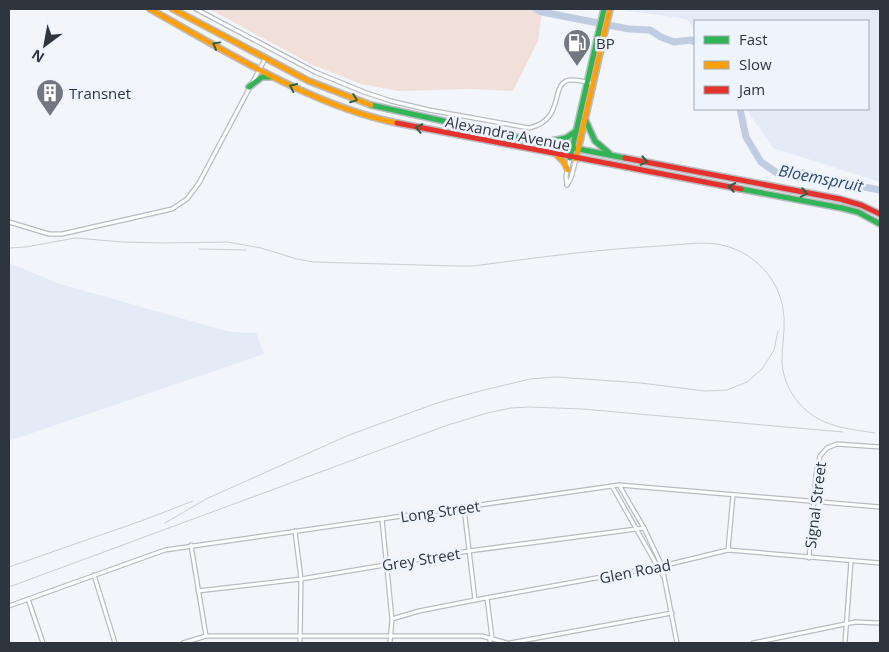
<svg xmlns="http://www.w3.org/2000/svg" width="889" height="652" viewBox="0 0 889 652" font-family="'Open Sans',sans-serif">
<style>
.built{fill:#e4ebf7}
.green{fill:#f0e0d9}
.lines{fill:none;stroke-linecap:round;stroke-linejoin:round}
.river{stroke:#bfcce1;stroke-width:7}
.street-casing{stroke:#b8bcc2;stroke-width:5.5}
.fast-casing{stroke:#b8bcc2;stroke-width:8}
.slow-casing{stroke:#b8bcc2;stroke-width:8}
.jam-casing{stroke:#b8bcc2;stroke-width:8}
.street{stroke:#fdfefe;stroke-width:3}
.fast{stroke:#30b455;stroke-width:5}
.slow{stroke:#ff9f0a;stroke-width:5}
.jam{stroke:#e5322d;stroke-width:5}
.rail{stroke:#cbccce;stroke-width:1}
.oneway{stroke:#2f6146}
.labels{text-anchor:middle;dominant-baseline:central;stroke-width:5;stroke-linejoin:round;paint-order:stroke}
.poi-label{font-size:15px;fill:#2f353e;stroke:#eef4fd;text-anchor:start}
.street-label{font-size:15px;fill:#2f353e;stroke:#eef4fd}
.water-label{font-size:16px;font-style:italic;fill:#2e476f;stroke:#eef4fd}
</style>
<rect width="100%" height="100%" fill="#f2f5fa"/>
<!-- built -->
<g class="built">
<path d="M616,9H880V182L773,148L746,109H868V21H695V32L687,19Z"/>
<path d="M9,263L57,283L230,332L256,333L264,354L9,441Z"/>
</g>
<!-- green -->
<path class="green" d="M209,9H536L542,12L538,41L513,91L470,89L398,91L361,84L313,65Z"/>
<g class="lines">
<!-- river -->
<g class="river">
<path d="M536,9L542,12L629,29L650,30L661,37L674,42L691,40L695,42"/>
<path d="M740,109L746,137L761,162L777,173H804L837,182L880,190"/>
</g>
<defs>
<g id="street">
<path d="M196,9L315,72L364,92L391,101L429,110L529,128C564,120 551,88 566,81C574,78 586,82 594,84"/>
<path d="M567,185L571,178L576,159"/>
<path d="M567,185L566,176L570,159"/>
<path d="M9,222L49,234H62L172,209L187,199L199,183L265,59"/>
<path d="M619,485L644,528L662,566L677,643"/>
<path d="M612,486L663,576"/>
<path d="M464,508L475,600"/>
<path d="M382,519L392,619L390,643"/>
<path d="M295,531L301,579L300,643"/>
<path d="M191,545L206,636"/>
<path d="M728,550L733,495"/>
<path d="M809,558L816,474L820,456L827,448L837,444L880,447"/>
<path d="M94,575L115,643"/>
<path d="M198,591L301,579L469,551L644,528"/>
<path d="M487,598L492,638"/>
<path d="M28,599L43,643"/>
<path d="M9,606L165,550L619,485L880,507"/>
<path d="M392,619L419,611L475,600L662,566L728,550L880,563"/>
<path d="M490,638V643"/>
<path d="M183,643L206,636H482L507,643"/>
<path d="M510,643L672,613"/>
<path d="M753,643L855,622L880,623"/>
<path d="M845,643L851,561"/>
</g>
<g id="fast">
<path d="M249,87L262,77H272"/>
<path d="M371,105L516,137L625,158"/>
<path d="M585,119L595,141L609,153"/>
<path d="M551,141L566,138L576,131"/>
<path d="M570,158L604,9"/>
<path d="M741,189L842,208L858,212L880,224"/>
</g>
<g id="slow">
<path d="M150,9C226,51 312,106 397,123"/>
<path d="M173,9L309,81L371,105"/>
<path d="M558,156L564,162L568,170"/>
<path d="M576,159L610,9"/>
</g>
<g id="jam">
<path d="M397,123L741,189"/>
<path d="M625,158L840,199L861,205L880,214"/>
</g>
</defs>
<!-- street casing -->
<use href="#street" class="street-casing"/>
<!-- fast casing -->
<use href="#fast" class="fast-casing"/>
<!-- slow casing -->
<use href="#slow" class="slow-casing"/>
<!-- jam casing -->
<use href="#jam" class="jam-casing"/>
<!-- street -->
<use href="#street" class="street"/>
<!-- fast -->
<use href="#fast" class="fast"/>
<!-- slow -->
<use href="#slow" class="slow"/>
<!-- jam -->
<use href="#jam" class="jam"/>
<!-- rail -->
<g class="rail">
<path d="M9,248L26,247L75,238L123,242L165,243L228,242L261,248L297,259L313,262L456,266H473C535,258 598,249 661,246C683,245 705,240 726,246C758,255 782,283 784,317C785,331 782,345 782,359C782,383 796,406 817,418C834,428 856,430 875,433"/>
<path d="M199,249L246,250"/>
<path d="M165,523L206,499L349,435L437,403L480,391L530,379L556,377L641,383L705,391L727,390L747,382L762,369L774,350L778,331"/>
<path d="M9,567L141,521L193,501"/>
<path d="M9,587L445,426L487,413L511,408L529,407L582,409L843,432"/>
</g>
</g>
<!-- one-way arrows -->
<defs><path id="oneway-chevron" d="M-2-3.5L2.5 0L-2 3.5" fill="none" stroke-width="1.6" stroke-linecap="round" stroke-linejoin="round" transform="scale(1.25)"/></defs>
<g class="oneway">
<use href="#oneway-chevron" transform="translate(216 45) rotate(-151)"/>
<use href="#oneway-chevron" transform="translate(293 87) rotate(-155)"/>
<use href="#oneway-chevron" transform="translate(354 99) rotate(21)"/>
<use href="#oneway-chevron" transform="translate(419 128) rotate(-168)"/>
<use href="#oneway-chevron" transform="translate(644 161) rotate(11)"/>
<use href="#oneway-chevron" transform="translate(732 187) rotate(-170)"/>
<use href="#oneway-chevron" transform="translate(804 193) rotate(11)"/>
</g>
<!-- icons -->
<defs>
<symbol id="fuel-pin" viewBox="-11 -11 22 30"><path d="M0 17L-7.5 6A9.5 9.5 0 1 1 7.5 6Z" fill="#737880" stroke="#eef4fd"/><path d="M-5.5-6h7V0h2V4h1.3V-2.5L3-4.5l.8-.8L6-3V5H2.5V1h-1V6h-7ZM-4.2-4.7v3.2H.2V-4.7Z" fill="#fff"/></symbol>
<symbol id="building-pin" viewBox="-11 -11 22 30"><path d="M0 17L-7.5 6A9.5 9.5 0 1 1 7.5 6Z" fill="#737880" stroke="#eef4fd"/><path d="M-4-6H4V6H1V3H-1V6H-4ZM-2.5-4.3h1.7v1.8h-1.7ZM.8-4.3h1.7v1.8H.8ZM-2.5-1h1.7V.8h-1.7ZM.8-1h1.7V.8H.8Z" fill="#fff"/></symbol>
</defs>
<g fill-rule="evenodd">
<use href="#fuel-pin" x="561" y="27" width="32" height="43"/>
<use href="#building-pin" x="34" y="77" width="32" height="43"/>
</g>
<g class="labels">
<!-- poi labels -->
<g class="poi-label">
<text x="596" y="43">BP</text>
<text x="69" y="93">Transnet</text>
</g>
<!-- street labels -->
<g class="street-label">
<text transform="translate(508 133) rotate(11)">Alexandra Avenue</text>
<text transform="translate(815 505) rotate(-83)">Signal Street</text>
<text transform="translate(440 511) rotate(-8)">Long Street</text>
<text transform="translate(421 559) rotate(-9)">Grey Street</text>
<text transform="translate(635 571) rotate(-11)">Glen Road</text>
</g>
<!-- water labels -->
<g class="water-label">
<text transform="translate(821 178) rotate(11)">Bloemspruit</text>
</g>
</g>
<!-- border -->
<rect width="889" height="652" fill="none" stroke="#2f353e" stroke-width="20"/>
<!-- legend -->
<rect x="694" y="20" width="175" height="90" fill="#eef4fd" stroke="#a2a8b1"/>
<rect x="704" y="36" width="25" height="8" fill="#30b455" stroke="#a2a8b1"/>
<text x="739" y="45" font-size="15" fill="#2f353e">Fast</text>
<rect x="704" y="61" width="25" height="8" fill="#ff9f0a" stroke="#a2a8b1"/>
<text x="739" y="70" font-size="15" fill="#2f353e">Slow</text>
<rect x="704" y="86" width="25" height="8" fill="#e5322d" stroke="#a2a8b1"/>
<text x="739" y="95" font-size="15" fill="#2f353e">Jam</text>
<!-- north arrow -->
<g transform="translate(45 45) rotate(212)" stroke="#eef4fd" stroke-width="4" paint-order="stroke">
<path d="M0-4L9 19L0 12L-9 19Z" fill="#2f353e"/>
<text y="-8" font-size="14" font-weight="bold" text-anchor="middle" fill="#2f353e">N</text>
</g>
</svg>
